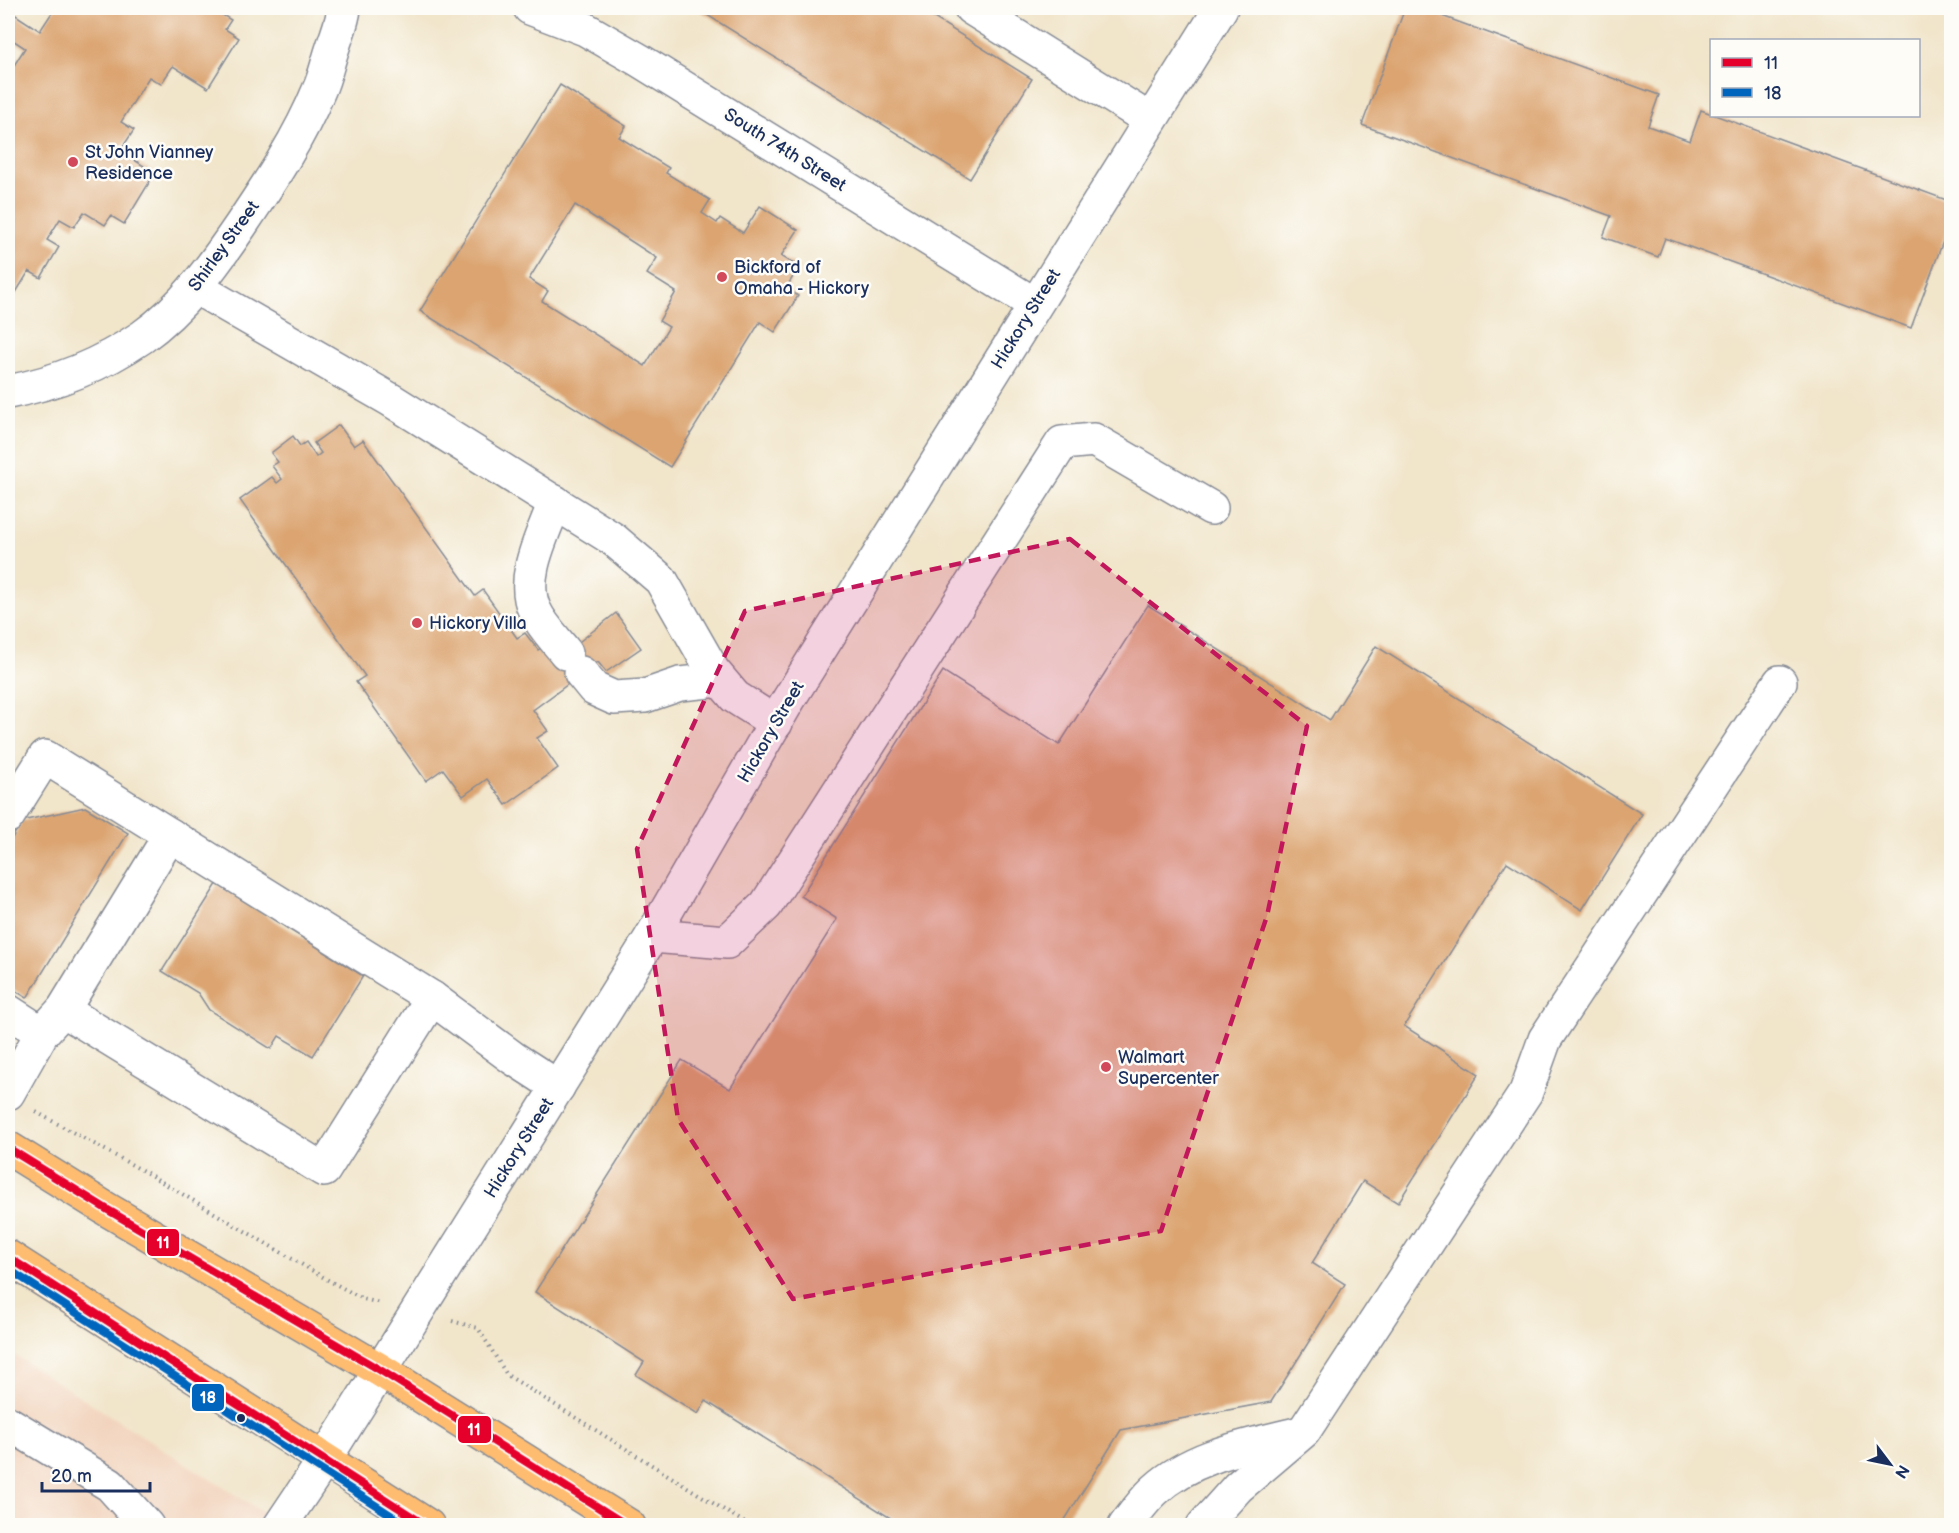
<svg xmlns="http://www.w3.org/2000/svg" width="1959" height="1533" viewBox="0 0 1959 1533" font-family="'Balsamiq Sans',sans-serif">
<style>
.built{fill:#f2d4be}
.building{fill:#dba471;fill-rule:evenodd}
.lines{fill:none;stroke-linecap:round;stroke-linejoin:round}
.minor-casing{stroke:#868a94;stroke-width:36}
.major-casing{stroke:#868a94;stroke-width:36}
.path{stroke:#868a94;stroke-width:4;stroke-dasharray:1.5 4.5;stroke-linecap:butt}
.minor{stroke:#fff;stroke-width:33}
.major{stroke:#febc70;stroke-width:33}
.bus-1-casing{stroke:#fdfcf7;stroke-width:12}
.bus-2-casing{stroke:#fdfcf7;stroke-width:12}
.bus-1{stroke:#e4002b;stroke-width:8}
.bus-2{stroke:#0065bd;stroke-width:8}
.marked{fill:#c2185b;fill-opacity:0.2;stroke:#c2185b;stroke-width:4.5;stroke-dasharray:12 8;stroke-linejoin:round}
.poi-dot{fill:#d1495b;stroke:#fdfcf7;stroke-width:2}
.bus-dot{fill:#1b2f5e;stroke:#fdfcf7;stroke-width:2}
.labels{text-anchor:middle;dominant-baseline:central;stroke-width:5;stroke-linejoin:round;paint-order:stroke}
.street-label{font-size:18px;fill:#1b2f5e;stroke:#fdfcf7}
.poi-label{font-size:18px;fill:#1b2f5e;stroke:#fdfcf7;text-anchor:start}
.line-badge{stroke:#fdfcf7;stroke-width:2}
.badge-label{font-size:16px;text-anchor:middle;font-weight:bold;fill:#fff}
</style>
<rect width="100%" height="100%" fill="#fdfcf7"/>
<filter id="ink" filterUnits="userSpaceOnUse"><feTurbulence type="fractalNoise" baseFrequency=".0167" numOctaves="2"/><feDisplacementMap in="SourceGraphic" scale="12" xChannelSelector="R" yChannelSelector="G"/><feConvolveMatrix kernelMatrix="1 2 1 2 8 2 1 2 1" color-interpolation-filters="sRGB"/></filter>
<filter id="wash" filterUnits="userSpaceOnUse"><feTurbulence type="fractalNoise" baseFrequency=".008" numOctaves="4" result="noise"/><feDisplacementMap in="SourceGraphic" scale="24" xChannelSelector="R" yChannelSelector="G"/><feGaussianBlur stdDeviation="1.35" result="paint"/><feColorMatrix in="noise" values="0 0 0 0 0 0 0 0 0 0 0 0 0 0 0 0 0 1.4 0 .05"/><feComposite in="paint" operator="in"/></filter>
<g filter="url(#wash)">
<rect width="100%" height="100%" fill="#f1e5ca"/>
<!-- built -->
<path class="built" d="M8,1351L283,1525H8Z"/>
<g id="blocks">
<!-- building -->
<g class="building">
<path d="M55,8H211L231,20L225,29L239,38L208,88L173,66L161,84L149,77L121,122L134,130L120,151L155,173L124,224L111,216L105,225L84,212L74,227L60,219L47,240L59,247L41,278L29,271L12,299L8,296V75L25,48L8,37V10L40,31Z"/>
<path d="M696,8H918L1032,79L970,179Z"/>
<path d="M1405,8H1420L1659,95L1648,126L1690,141L1701,110L1952,202V217L1911,328L1665,238L1658,257L1603,237L1611,216L1362,125Z"/>
<path d="M560,85L626,126L619,137L669,168L666,173L710,200L702,213L717,223L720,218L743,233L760,206L798,230L781,256L799,267L786,288L798,296L775,332L760,322L670,467L420,311ZM575,205L657,258L647,274L676,292L659,321L669,327L645,366L542,301L548,291L529,279Z"/>
<path d="M339,425L354,446L363,440L475,596L483,590L517,638L525,633L538,650L547,644L557,659L616,613L641,648L606,672L598,662L533,710L548,731L537,738L558,768L506,805L487,779L463,796L443,769L426,781L356,682L365,676L240,500L272,477L277,483L282,479L272,466L278,462L271,453L293,436L300,446L306,442L316,457L321,453L314,443Z"/>
<path d="M1148,605L1330,720L1376,646L1642,814L1582,910L1507,862L1404,1026L1479,1074L1398,1203L1363,1181L1312,1263L1345,1284L1271,1402L1121,1430L1061,1526H903L706,1401L698,1414L636,1375L644,1362L535,1292L682,1060L730,1089L837,919L801,896L943,671L1059,745Z"/>
<path d="M85,807L128,833L27,998L8,986V845L22,821Z"/>
<path d="M217,884L363,976L313,1056L279,1036L271,1049L209,1010L198,993L162,971Z"/>
</g>
</g>
</g>
<g filter="url(#ink)">
<use href="#blocks" fill-opacity="0" stroke="#868a94" stroke-width="1.5"/>
<g class="lines">
<defs>
<g id="minor">
<path d="M530,8L585,29L639,60L1034,304"/>
<path d="M971,8L1150,120"/>
<path d="M195,287L391,400L613,539L661,580L713,671L735,697L776,723"/>
<path d="M8,392C56,383 101,365 142,337C183,308 213,266 241,225C270,182 299,139 319,90C325,77 328,61 333,47C337,34 343,21 344,8"/>
<path d="M555,502C543,535 519,578 535,611C542,626 556,640 566,653"/>
<path d="M581,673L594,689L614,698L645,696L680,684L720,680"/>
<path d="M8,816L45,757L170,835L63,1010L42,1033L8,1093"/>
<path d="M170,835L432,998"/>
<path d="M652,936L727,942L766,905L1062,443L1094,440L1211,508"/>
<path d="M63,1010L324,1170L432,998L513,1058L558,1087"/>
<path d="M8,1011L42,1033"/>
<path d="M8,1423L110,1485L147,1526"/>
<path d="M280,1526L325,1459L652,936L789,699L1221,8"/>
<path d="M1125,1526C1134,1514 1144,1500 1155,1490C1193,1455 1248,1446 1296,1434"/>
<path d="M1203,1526L1238,1487L1304,1431L1526,1092L1545,1039L1780,682"/>
</g>
<g id="major">
<path d="M8,1148L108,1210L380,1370L629,1526"/>
<path d="M8,1257L428,1526"/>
</g>
</defs>
<!-- minor casing -->
<use href="#minor" class="minor-casing"/>
<!-- major casing -->
<use href="#major" class="major-casing"/>
<!-- path -->
<g class="path">
<path d="M36,1112L145,1172L328,1280L363,1299L380,1303"/>
<path d="M452,1321L478,1328L507,1375L750,1526"/>
</g>
<!-- minor -->
<use href="#minor" class="minor"/>
<!-- major -->
<use href="#major" class="major"/>
<defs>
<g id="bus-1">
<path d="M8,1148L108,1210L380,1370L628,1526"/>
<path d="M8,1257L427,1526"/>
</g>
<path id="bus-2" d="M8,1269L408,1526"/>
</defs>
<!-- bus-1 casing -->
<use href="#bus-1" class="bus-1-casing"/>
<!-- bus-2 casing -->
<use href="#bus-2" class="bus-2-casing"/>
<!-- bus-1 -->
<use href="#bus-1" class="bus-1"/>
<!-- bus-2 -->
<use href="#bus-2" class="bus-2"/>
</g>
</g>
<!-- marked area -->
<path class="marked" d="M1070,539L1307,726L1267,916L1161,1231L793,1299L678,1119L637,849L745,611Z"/>
<!-- markers -->
<g class="poi-dot">
<circle cx="73" cy="162" r="6"/>
<circle cx="722" cy="277" r="6"/>
<circle cx="417" cy="623" r="6"/>
<circle cx="1106" cy="1067" r="6"/>
</g>
<circle class="bus-dot" cx="241" cy="1418" r="5"/>
<g class="labels">
<!-- street labels -->
<g class="street-label">
<text transform="translate(785 150) rotate(32)">South 74th Street</text>
<text transform="translate(224 246) rotate(-54)">Shirley Street</text>
<text transform="translate(1026 319) rotate(-58)">Hickory Street</text>
<text transform="translate(771 732) rotate(-60)">Hickory Street</text>
<text transform="translate(519 1148) rotate(-58)">Hickory Street</text>
</g>
<!-- poi labels -->
<g class="poi-label">
<text x="85" y="152">St John Vianney<tspan x="85" dy="21">Residence</tspan></text>
<text x="734" y="267">Bickford of<tspan x="734" dy="21">Omaha - Hickory</tspan></text>
<text x="429" y="623">Hickory Villa</text>
<text x="1118" y="1057">Walmart<tspan x="1118" dy="21">Supercenter</tspan></text>
</g>
</g>
<g class="line-badge">
<rect x="146" y="1228" width="34" height="29" rx="6" fill="#e4002b"/>
<rect x="191" y="1383" width="34" height="29" rx="6" fill="#0065bd"/>
<rect x="457" y="1415" width="35" height="29" rx="6" fill="#e4002b"/>
</g>
<g class="badge-label">
<text x="163" y="1248">11</text>
<text x="208" y="1403">18</text>
<text x="474" y="1435">11</text>
</g>
<!-- margin -->
<rect width="1959" height="1533" fill="none" stroke="#fdfcf7" stroke-width="30"/>
<!-- legend -->
<rect x="1710" y="39" width="210" height="78" fill="#fdfcf7" stroke="#a3aaba" stroke-width="1.5"/>
<rect x="1722" y="58" width="30" height="9" fill="#e4002b" stroke="#a3aaba" stroke-width="1.5"/>
<text x="1764" y="69" font-size="18" fill="#1b2f5e">11</text>
<rect x="1722" y="88" width="30" height="9" fill="#0065bd" stroke="#a3aaba" stroke-width="1.5"/>
<text x="1764" y="99" font-size="18" fill="#1b2f5e">18</text>
<!-- north arrow -->
<g transform="translate(1890 1464) rotate(122)" stroke="#fdfcf7" stroke-width="4.5" paint-order="stroke">
<path d="M0-4.5L10 22L0 15L-10 22Z" fill="#1b2f5e"/>
<text y="-9" font-size="16" font-weight="bold" text-anchor="middle" fill="#1b2f5e">N</text>
</g>
<!-- scale -->
<path d="M42 1482v9h108v-9" fill="none" stroke="#1b2f5e" stroke-width="3"/>
<text x="51" y="1482" font-size="18" fill="#1b2f5e" stroke="#fdfcf7" stroke-width="4.5" paint-order="stroke">20 m</text>
</svg>
